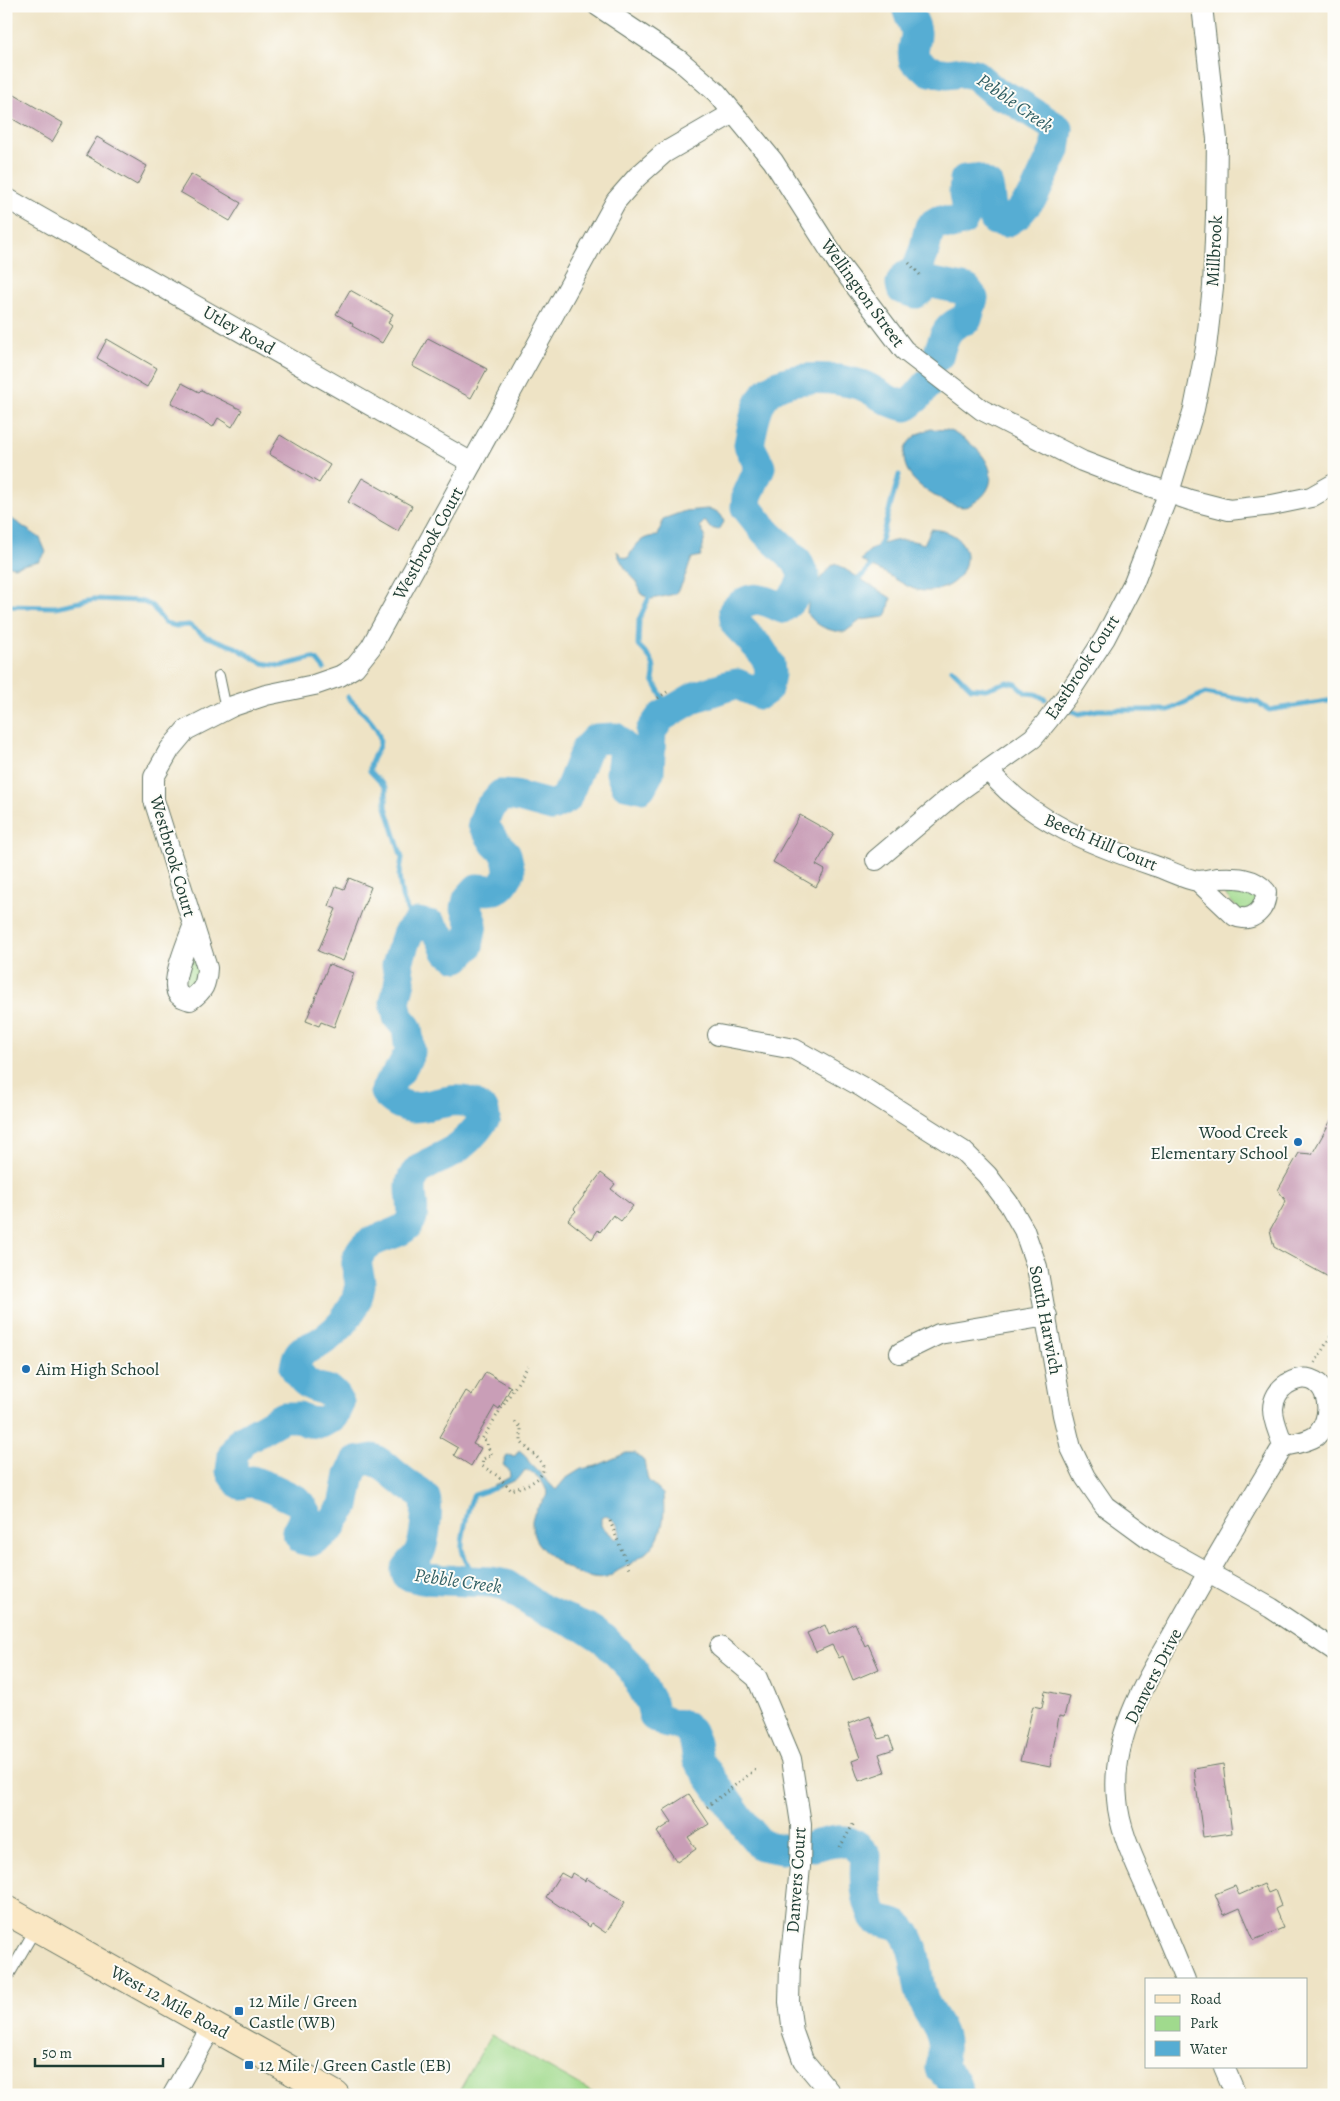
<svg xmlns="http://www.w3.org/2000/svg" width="1340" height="2101" viewBox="0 0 1340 2101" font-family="Alegreya,serif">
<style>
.green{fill:#a0da8d;stroke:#608c60}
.water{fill:#56add3;stroke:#3a7584;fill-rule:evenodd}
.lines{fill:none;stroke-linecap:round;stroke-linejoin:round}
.stream{stroke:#56add3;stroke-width:5}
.river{stroke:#56add3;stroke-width:31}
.building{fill:#c99eb7}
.lane-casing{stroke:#677767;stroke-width:12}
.street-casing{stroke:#677767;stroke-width:22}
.secondary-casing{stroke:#677767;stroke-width:30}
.path{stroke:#677767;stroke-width:3;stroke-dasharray:1 4;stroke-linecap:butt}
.lane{stroke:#fff;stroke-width:10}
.street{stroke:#fff;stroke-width:20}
.secondary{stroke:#fae7c3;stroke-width:28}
.poi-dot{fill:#1f6fb2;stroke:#fdfcf7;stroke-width:2}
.labels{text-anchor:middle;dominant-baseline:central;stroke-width:4;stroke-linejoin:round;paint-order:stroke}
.street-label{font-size:18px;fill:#1f3d34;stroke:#fdfcf7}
.poi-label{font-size:18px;fill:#1f3d34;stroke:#fdfcf7;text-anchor:start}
.water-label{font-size:19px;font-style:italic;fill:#305f64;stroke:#fdfcf7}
</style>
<rect width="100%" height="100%" fill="#fdfcf7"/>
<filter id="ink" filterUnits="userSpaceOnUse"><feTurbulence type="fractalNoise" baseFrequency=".02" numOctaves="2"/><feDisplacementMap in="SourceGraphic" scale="10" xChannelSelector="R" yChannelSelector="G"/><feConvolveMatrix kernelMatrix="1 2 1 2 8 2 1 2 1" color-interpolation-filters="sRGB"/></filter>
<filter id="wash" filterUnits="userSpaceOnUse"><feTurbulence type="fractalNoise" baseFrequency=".0096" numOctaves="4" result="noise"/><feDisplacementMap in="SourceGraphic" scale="20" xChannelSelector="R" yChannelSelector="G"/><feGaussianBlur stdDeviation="1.12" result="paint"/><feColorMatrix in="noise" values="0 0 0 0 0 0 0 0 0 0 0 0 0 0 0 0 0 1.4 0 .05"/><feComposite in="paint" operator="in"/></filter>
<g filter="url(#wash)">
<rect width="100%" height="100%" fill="#eee3c5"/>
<!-- green -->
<g class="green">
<path d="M1250,885L1260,900L1243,914L1217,886Z"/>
<path d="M192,946L200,967L195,987H190L185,984Z"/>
<path d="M491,2035L597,2095H457Z"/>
</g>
<!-- water -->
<g class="water">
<path d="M931,429C936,430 942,429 947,430C952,431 959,436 964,439C992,457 1005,488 968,506C955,512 917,487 910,475C896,452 908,435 931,429Z"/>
<path d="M707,509C716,510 722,513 724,522L719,530L710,528L705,521L700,526L705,536L701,556L692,558L682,584L675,594L652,599L642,595C636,575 622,571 617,551L623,557L628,558C636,544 641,536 658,536L663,519L685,511Z"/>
<path d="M6,515L40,538L46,552L39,561L14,567L6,565Z"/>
<path d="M931,529C986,532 971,594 923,591C910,590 896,579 885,573C877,569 868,566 861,560C868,547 890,540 904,540C911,540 918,542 924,544Z"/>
<path d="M835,563L891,598L888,612L885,617L861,620L845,632C828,631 817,627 807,613C808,593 820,576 835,563Z"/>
<path d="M519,1450L525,1455L529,1462L556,1490L565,1479L581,1469L596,1466L626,1453H635L644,1461L648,1480L663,1494C667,1533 657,1550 623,1568C617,1570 612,1576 606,1578C585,1583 548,1559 537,1542C534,1538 532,1529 532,1524C531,1513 542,1502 548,1495C544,1482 538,1474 525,1470L519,1478L496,1489L494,1486L510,1477L509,1470L503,1465L507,1455L515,1456ZM606,1516C615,1520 620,1526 620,1536L616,1539L601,1526V1518Z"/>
</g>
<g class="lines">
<!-- stream -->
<g class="stream">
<path d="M878,551L899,475"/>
<path d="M854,579H859L875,561"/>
<path d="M799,590L814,593L818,591"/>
<path d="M650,595L639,620L638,645C650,657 657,663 653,680L669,710"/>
<path d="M6,606L56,607L94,599L141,601L152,606L165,623L176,626L189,625L205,636L235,647L262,663L281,666L312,658L317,660L324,669"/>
<path d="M952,669L971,688L986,689L1007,682L1016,684L1026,693L1036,694L1045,699"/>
<path d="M348,697C358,708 385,730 379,746C376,755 369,760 370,771L386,788V807L402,858L399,876L402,897L414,926"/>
<path d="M1068,709L1079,714L1098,710H1169L1205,693L1257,702L1269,710L1334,700"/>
<path d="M478,1581C472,1571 464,1561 462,1549C461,1541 469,1501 474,1495L495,1488"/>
</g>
<!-- river -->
<g class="river">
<path d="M907,6C908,16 915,22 916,32C917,42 911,47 914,60L930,71L947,74L962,72L974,74L996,93L1013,100L1058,129L1055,150L1034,195L1017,215L1006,222L995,220C989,207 991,200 988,186L975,179L965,180C965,184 964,189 964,193C965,204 970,211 962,221L951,224L940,221L930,227C926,239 925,256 917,267C912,274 903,275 901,284L902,289L916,293L928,282L967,290L973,298L967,319C946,325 944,336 938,356"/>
<path d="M814,1846C838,1840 849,1835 866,1856C864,1881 865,1896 875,1919C884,1922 898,1923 903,1930C920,1952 914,1983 926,2007C931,2017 939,2025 942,2037C945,2047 943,2057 940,2067L955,2083L959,2095"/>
<path d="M782,1849L761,1845L746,1827L698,1760L695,1743L690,1731L682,1725L667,1723L654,1716L651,1703L632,1668L604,1639L587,1628L543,1610L506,1585L491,1582L422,1579L407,1575L406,1570C410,1564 416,1558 420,1551C424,1543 429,1507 425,1498C421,1491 413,1489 407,1484C394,1475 388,1467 373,1459L356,1462L350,1475L344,1506L336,1517L329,1530L311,1541L302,1539L297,1531L306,1514L298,1501L273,1489L252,1481L240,1484L231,1471L233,1455L241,1441L283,1417H299L308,1422L321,1423L333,1416L339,1403C331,1384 322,1393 309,1384C303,1381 299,1374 295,1368C296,1362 297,1355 302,1351C307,1348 314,1346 319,1343C330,1336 340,1328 347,1317C353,1308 359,1296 360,1285C360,1271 351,1264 363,1249C375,1234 403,1237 411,1220C417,1206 404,1185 417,1172C426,1163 438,1160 450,1153C465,1144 475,1133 485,1118L484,1112C480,1109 475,1105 471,1103C440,1092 414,1125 385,1092L389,1084L401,1069L410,1052L407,1028L398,1017L395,1002L400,981L397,965L407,935L418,923L432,926L441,937L446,950L457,957L468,946L472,924L466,908L468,899L477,889C498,891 500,890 510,872L506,854L495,843L483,824L488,810L501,795L515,796L552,806L566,799L586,749L596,739L615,738L624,748L621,773L626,784L641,787L649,772L651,731L661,717L695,697L727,686L737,684L760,694L767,689L770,674L769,663L760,649L736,624L734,611C751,594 762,598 782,608C794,599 799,590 804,576L797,561L765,531L746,507L747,496L760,467L749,445C752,430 755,410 763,398C781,372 835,377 861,385C878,391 884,402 906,406L916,398L928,384"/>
</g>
</g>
<g id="blocks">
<!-- building -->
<g class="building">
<path d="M13,94L63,123L52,142L6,115V106Z"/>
<path d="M97,137L147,166L137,185L86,155Z"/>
<path d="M191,174L241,203L230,221L180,192Z"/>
<path d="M350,290L393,314L388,323L392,326L382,343L352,326L353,324L336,314Z"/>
<path d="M428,338L487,369L471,398L412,366Z"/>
<path d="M107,339L157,368L147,387L97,358Z"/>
<path d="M182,383L199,392L201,390L242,410L232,427L218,418L213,427L171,403Z"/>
<path d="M280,435L330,465L319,483L269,454Z"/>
<path d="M362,478L412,506L398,531L348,502Z"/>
<path d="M800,815L834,834L816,865L825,870L816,887L773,862Z"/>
<path d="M349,878L371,887L343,961L318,951L336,909L329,906L336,886L344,889Z"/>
<path d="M329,964L354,973L334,1027L321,1022L319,1026L306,1021Z"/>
<path d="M1334,1115V1280L1274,1247L1270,1230L1286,1201L1278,1190L1299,1153L1312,1154Z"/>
<path d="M601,1173L615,1184L611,1189L633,1206L621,1221L613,1215L600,1232L598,1230L592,1239L568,1220L576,1211L574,1209Z"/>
<path d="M486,1372L511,1387L499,1409L495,1406L473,1444L481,1448L471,1466L454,1455L458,1448L439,1437L466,1391L472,1395Z"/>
<path d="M855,1623L865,1646L868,1644L879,1669L853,1680L843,1656L839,1658L832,1645L816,1652L807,1633L825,1625L829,1635Z"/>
<path d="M1045,1691L1069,1696L1064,1717L1059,1716L1050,1767L1020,1761L1033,1706L1042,1708Z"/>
<path d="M870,1716L879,1739L889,1736L894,1749L879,1754L885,1772L859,1781L852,1761L860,1758L848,1724Z"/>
<path d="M1223,1764L1232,1833L1203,1837L1194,1769Z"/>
<path d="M689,1794L709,1824L688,1837L696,1849L677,1862L657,1832L672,1822L664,1810Z"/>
<path d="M561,1873L570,1878L572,1873L585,1881L586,1878L625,1902L606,1933L591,1923L590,1927L546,1897Z"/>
<path d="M1264,1884L1268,1893L1275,1890L1281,1906L1275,1909L1283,1928L1254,1940L1240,1908L1224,1915L1215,1894L1235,1886L1239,1895Z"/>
</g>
</g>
</g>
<g filter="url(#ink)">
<use href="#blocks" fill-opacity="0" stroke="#677767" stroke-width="1"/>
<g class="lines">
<defs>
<g id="lane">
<path d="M219,676L226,709"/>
<path d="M6,1980L36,1928"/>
</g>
<g id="street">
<path d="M598,6L679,60L717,93L773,161L838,263L904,350L982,410L1082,461L1126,478L1190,500L1229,510L1272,505L1311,497L1334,484"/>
<path d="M6,198L472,463"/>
<path d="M989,771C1031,822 1094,845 1155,866C1168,870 1184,879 1198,881C1204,881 1211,879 1217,878C1234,877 1255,877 1266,892C1266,909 1252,924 1235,916L1198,881"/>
<path d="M876,860L953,795L1033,738L1048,720L1069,693L1105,638L1134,582L1169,492L1194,409L1206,348L1213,287L1216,215L1217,139L1202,6"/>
<path d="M193,927C188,940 171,980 177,992C180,998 185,998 190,1000C204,990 206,985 207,968L154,800V777L170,749L186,730L233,706L266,695L314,685L340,676L355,667L371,647L616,201L637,177L664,153L733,113"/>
<path d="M718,1035L794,1049L862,1087L963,1151L987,1175L1009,1204L1024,1230L1037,1267L1063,1415L1071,1448L1085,1477L1105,1506L1157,1544L1271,1608L1334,1650"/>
<path d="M900,1353L939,1334L1047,1316"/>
<path d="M720,1647L757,1678L791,1759L801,1824L800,1867L790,1966L789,2002L793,2032L803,2060L832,2095"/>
<path d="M1185,1980C1172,1948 1159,1917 1145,1885C1133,1858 1119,1829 1117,1799C1110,1732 1152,1672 1183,1617C1215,1559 1249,1503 1283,1446C1293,1444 1307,1442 1316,1436C1340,1412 1324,1362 1287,1384C1279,1389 1273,1399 1273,1409C1273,1422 1280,1434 1283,1446"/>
<path d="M1224,2067L1236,2095"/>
<path d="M173,2095L212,2026"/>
</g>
<path id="secondary" d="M6,1910L335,2095"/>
</defs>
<!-- lane casing -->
<use href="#lane" class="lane-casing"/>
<!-- street casing -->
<use href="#street" class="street-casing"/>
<!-- secondary casing -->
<use href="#secondary" class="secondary-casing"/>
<!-- path -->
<g class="path">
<path d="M909,263L921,276"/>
<path d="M658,698L667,692"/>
<path d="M1315,1363L1334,1330"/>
<path d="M515,1422L521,1427V1442C526,1448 537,1456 541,1462C551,1478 523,1487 511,1490L498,1476L482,1466L483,1459L492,1455L487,1446V1442L482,1439L528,1366"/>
<path d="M610,1521L629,1569"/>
<path d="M707,1807L756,1769"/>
<path d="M840,1847L854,1823"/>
</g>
<!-- lane -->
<use href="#lane" class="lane"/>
<!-- street -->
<use href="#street" class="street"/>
<!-- secondary -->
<use href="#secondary" class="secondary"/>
</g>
</g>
<!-- markers -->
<g class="poi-dot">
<circle cx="1298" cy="1142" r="5"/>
<circle cx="26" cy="1369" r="5"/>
<rect x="234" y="2006" width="10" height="10" rx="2.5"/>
<rect x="244" y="2060" width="10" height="10" rx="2.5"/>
</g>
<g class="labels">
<!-- street labels -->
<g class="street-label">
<text transform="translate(1214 251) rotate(-87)">Millbrook</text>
<text transform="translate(863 293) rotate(54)">Wellington Street</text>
<text transform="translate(239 330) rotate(30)">Utley Road</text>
<text transform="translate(428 543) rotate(-61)">Westbrook Court</text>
<text transform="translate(1082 667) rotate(-57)">Eastbrook Court</text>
<text transform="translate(1101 842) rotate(23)">Beech Hill Court</text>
<text transform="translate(173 856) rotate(74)">Westbrook Court</text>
<text transform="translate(1046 1320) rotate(79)">South Harwich</text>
<text transform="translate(1153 1676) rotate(-63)">Danvers Drive</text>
<text transform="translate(796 1880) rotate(-86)">Danvers Court</text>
<text transform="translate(170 2002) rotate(29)">West 12 Mile Road</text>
</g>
<!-- poi labels -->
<g class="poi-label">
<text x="1288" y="1132" text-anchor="end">Wood Creek<tspan x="1288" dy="21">Elementary School</tspan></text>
<text x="36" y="1369">Aim High School</text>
<text x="249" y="2001">12 Mile / Green<tspan x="249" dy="21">Castle (WB)</tspan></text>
<text x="259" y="2065">12 Mile / Green Castle (EB)</text>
</g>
<!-- water labels -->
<g class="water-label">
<text transform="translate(1015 103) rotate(35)">Pebble Creek</text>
<text transform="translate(458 1581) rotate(8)">Pebble Creek</text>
</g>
</g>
<!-- margin -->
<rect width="1340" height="2101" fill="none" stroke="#fdfcf7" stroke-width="25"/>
<!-- legend -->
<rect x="1145" y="1978" width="162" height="90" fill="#fdfcf7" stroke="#a4b0a9"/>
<rect x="1155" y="1995" width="25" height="8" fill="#fae7c3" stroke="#a4b0a9"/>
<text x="1190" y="2004" font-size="15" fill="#1f3d34">Road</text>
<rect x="1155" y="2016" width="25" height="15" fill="#a0da8d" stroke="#a4b0a9"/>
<text x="1190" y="2028" font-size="15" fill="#1f3d34">Park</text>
<rect x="1155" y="2041" width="25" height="15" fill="#56add3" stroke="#a4b0a9"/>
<text x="1190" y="2054" font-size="15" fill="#1f3d34">Water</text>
<!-- scale -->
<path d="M35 2058v8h128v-8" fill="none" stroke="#1f3d34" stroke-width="2.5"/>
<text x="42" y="2058" font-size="15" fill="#1f3d34" stroke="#fdfcf7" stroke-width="4" paint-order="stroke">50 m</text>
</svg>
